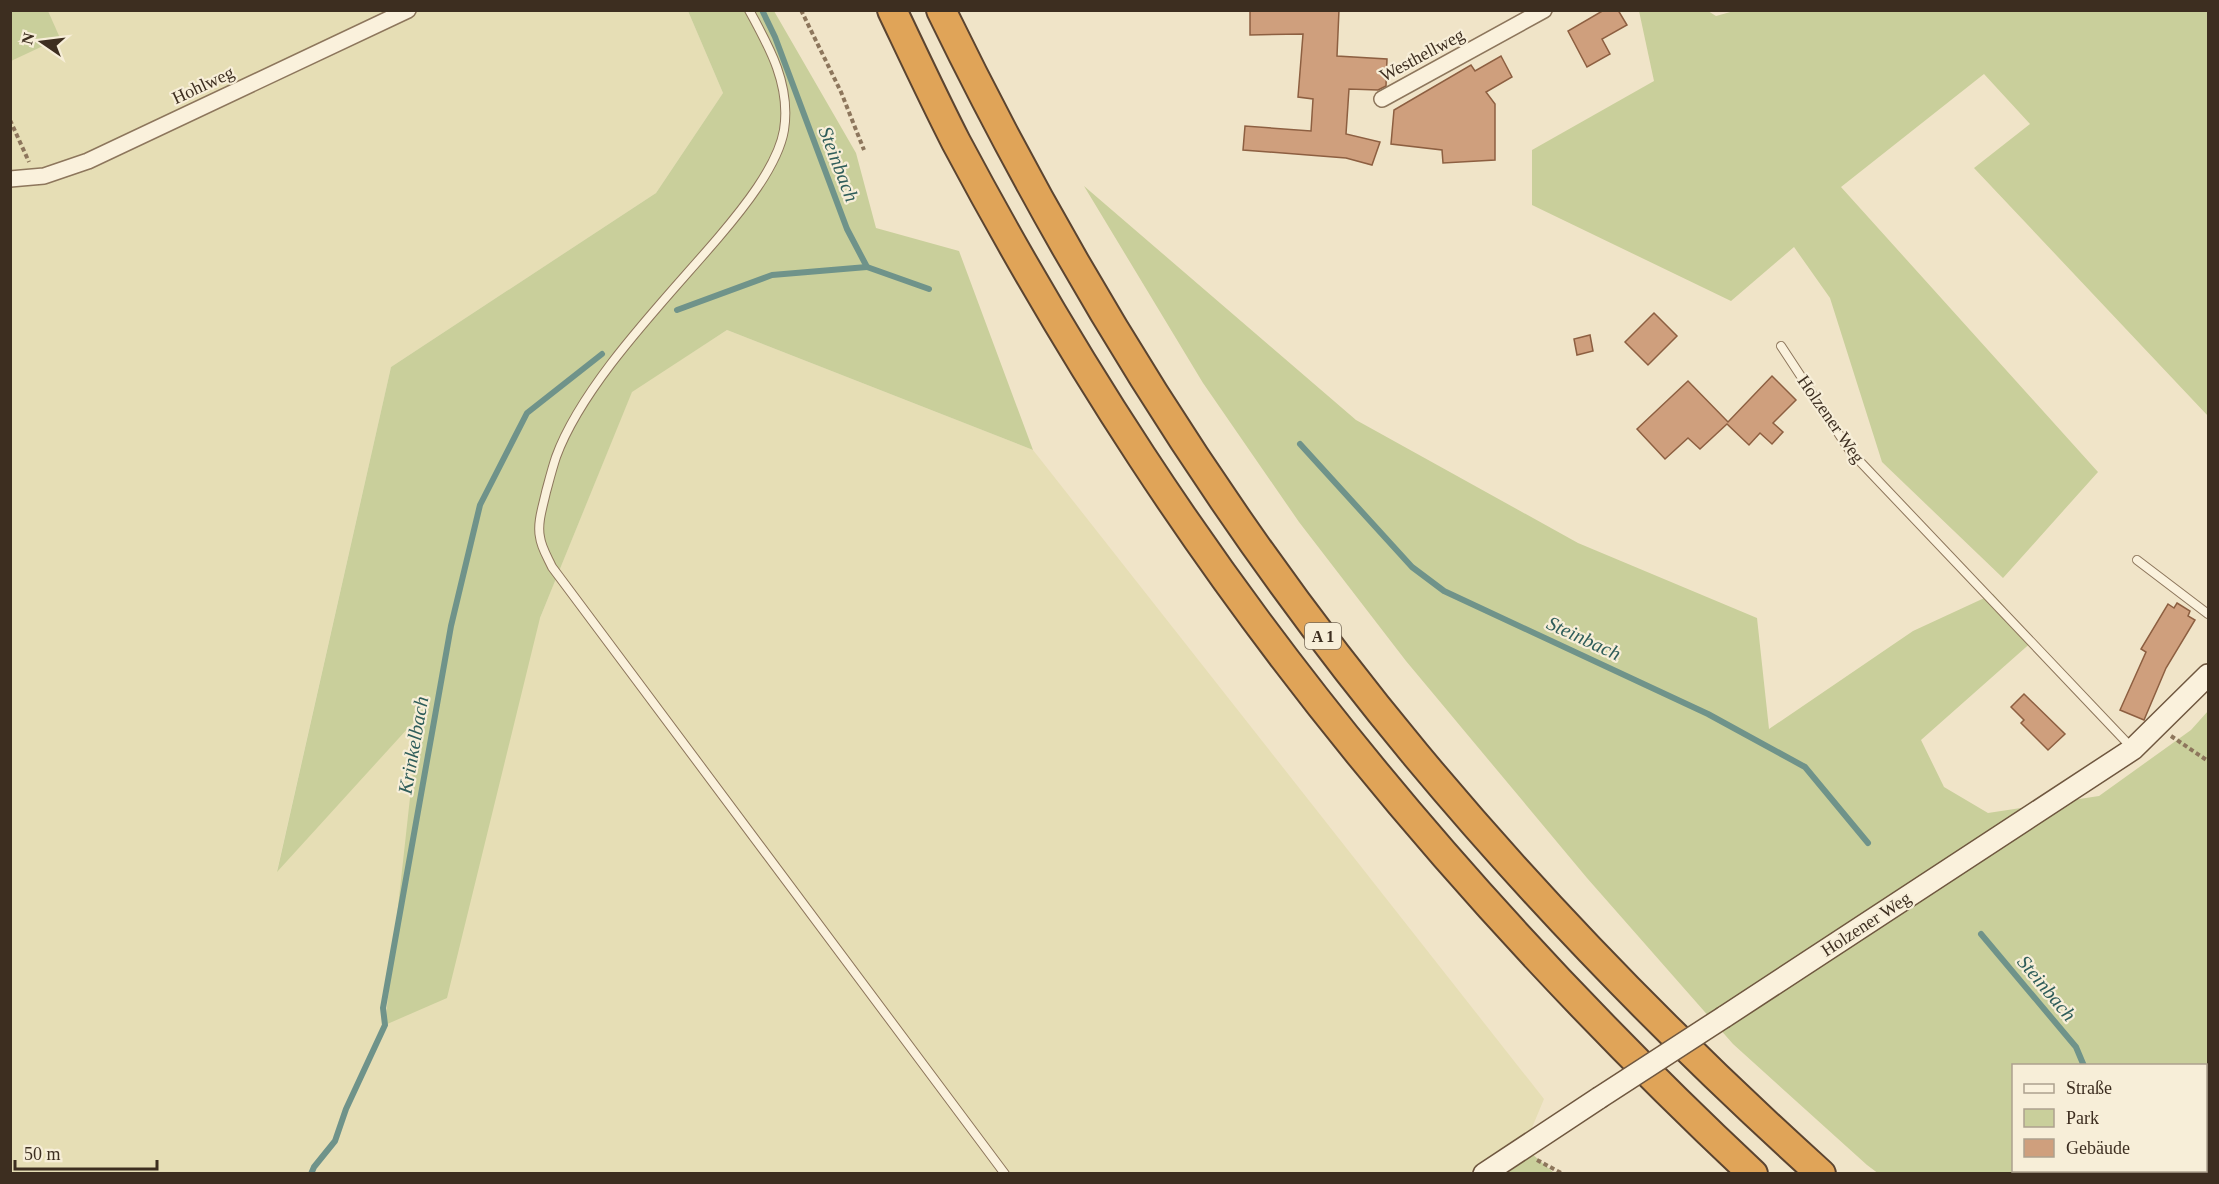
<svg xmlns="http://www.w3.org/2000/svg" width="2219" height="1184" viewBox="0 0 2219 1184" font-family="Georgia,serif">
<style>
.farmland{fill:#e6deb5}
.green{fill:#c9cf9b;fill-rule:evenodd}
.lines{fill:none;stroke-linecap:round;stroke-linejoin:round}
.stream{stroke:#6f938a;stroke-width:6}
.building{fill:#cf9f7d;stroke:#8d5f41;stroke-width:1.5}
.lane-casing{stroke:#8d765c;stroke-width:10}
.street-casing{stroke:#8d765c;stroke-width:18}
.secondary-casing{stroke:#6f573f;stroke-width:24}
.highway-casing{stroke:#5b4430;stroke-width:32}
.path{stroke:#8d765c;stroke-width:4;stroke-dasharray:4.5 3;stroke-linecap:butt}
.lane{stroke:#faf1dc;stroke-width:8}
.street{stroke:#faf1dc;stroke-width:15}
.secondary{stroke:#faf1dc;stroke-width:21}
.highway{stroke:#e0a458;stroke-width:28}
.secondary-bridge-casing{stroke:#6f573f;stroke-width:24;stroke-linecap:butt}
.secondary-bridge{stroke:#faf1dc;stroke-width:21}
.labels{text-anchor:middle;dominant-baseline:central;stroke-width:4.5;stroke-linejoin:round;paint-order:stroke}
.shield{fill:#f7eed8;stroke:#756857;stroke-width:1.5}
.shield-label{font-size:16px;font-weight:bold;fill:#3d2e20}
.street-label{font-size:18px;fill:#3d2e20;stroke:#f7eed8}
.water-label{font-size:20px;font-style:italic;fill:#2f5d5a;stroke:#f7eed8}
</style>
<rect width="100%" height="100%" fill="#f0e4c8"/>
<!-- farmland -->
<path class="farmland" d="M10,11H688L723,93L656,193L391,367L277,871L419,715L540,618L632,391L727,330L1033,450L1544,1099L1524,1147L1483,1174L11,1173Z"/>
<!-- green -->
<g class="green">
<path d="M10,11H48L60,38L11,61Z"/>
<path d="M688,11H774L856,153L876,228L959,251L1033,450L727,330L632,392L540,618L447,998L385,1025L419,716L277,872L391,367L656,193L723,93Z"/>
<path d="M1734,11H2208V416L1974,168L2030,124L1984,74L1841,187L2098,472L2003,578L1882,462L1830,298L1794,247L1731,301L1532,205V150L1654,81L1639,11H1708L1716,16Z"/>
<path d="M1084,186L1356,420L1578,543L1757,618L1769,729L1913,631L1993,594L2034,640L1921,740L1944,787L1988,813L2099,796L2191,730L2208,711V1173L1879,1174L1867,1165L1733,1044L1587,878L1406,661L1299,522L1203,383ZM2014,1066H2206V1170H2014Z"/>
<path d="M1524,1147L1554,1173L1483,1174Z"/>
</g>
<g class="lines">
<!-- stream -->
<g class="stream">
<path d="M762,10L775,37L847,229L867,267L929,289"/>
<path d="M677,310L772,275L867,267"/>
<path d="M1300,444L1412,567L1444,591L1708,714L1805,767L1868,843"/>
<path d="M1981,934L2076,1047L2084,1066"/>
<path d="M2132,1170L2133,1174"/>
<path d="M311,1174L314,1167L335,1141L346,1109L385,1025L383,1008L451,626L480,505L527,413L602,354"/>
</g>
</g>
<!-- building -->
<g class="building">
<path d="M1250,10H1339L1337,56L1387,59L1386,86L1378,90L1349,89L1346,134L1380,142L1372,165L1346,158L1243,150L1245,126L1311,131L1313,99L1298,97L1303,34L1250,35Z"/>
<path d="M1604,10H1618L1627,25L1602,39L1610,54L1587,67L1568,31Z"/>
<path d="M1501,56L1512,77L1486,92L1495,104V160L1443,163L1442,150L1391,144L1394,110L1471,65L1475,71Z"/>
<path d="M1654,313L1677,336L1648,365L1625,342Z"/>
<path d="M1590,335L1593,351L1577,355L1574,339Z"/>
<path d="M1772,376L1796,400L1773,423L1783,432L1772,444L1760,433L1749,445L1727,424L1700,449L1688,438L1665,459L1637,429L1688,381L1728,422Z"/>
<path d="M2177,603L2190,611L2188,616L2195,620L2166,668L2144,720L2120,710L2146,652L2141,649L2168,604L2174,608Z"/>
<path d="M2024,694L2065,734L2048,750L2021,723L2024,720L2011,707Z"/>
</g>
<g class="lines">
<defs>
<g id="lane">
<path d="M749,10C770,48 791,86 784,130C778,166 741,211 718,238C666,299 583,383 556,457C552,469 549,481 546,492C543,506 537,523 540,537C541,547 548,558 552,567L1005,1174"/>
<path d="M1781,346L1850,451L2132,748"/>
<path d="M2137,560L2208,614"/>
</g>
<g id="street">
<path d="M1382,99L1544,10"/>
<path d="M10,179L44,176L88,161L408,10"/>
</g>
<g id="secondary">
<path d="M1724,1017L2133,749L2208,675"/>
<path d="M1484,1174L1599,1098"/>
</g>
<g id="highway">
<path d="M892,10C913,54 934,99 956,142C1013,249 1075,355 1142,457C1315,721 1523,958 1753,1174"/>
<path d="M941,10C1070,275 1228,529 1416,755C1540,904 1676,1043 1821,1174"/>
</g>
</defs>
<!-- lane casing -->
<use href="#lane" class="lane-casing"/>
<!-- street casing -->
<use href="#street" class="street-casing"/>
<!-- secondary casing -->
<use href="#secondary" class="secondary-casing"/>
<!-- highway casing -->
<use href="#highway" class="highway-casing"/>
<!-- path -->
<g class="path">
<path d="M801,10L841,92L864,150"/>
<path d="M10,120L29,162"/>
<path d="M2171,736L2208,761"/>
<path d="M1537,1160L1563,1174"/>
</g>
<!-- lane -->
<use href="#lane" class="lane"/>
<!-- street -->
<use href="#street" class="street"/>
<!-- secondary -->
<use href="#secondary" class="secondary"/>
<!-- highway -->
<use href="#highway" class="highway"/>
<defs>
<path id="secondary-bridge" d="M1599,1098L1724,1017"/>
</defs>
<!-- secondary-bridge casing -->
<use href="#secondary-bridge" class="secondary-bridge-casing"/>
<!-- secondary-bridge -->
<use href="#secondary-bridge" class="secondary-bridge"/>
</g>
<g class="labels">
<!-- shield labels -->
<rect class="shield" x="1305" y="623" width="36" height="26" rx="4.5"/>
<g class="shield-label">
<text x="1323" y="636">A 1</text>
</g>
<!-- street labels -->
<g class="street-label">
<text transform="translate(1422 55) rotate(-28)">Westhellweg</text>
<text transform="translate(203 85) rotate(-25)">Hohlweg</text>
<text transform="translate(1831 419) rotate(55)">Holzener Weg</text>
<text transform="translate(1866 924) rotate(-33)">Holzener Weg</text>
</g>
<!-- water labels -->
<g class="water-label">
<text transform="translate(839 164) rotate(69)">Steinbach</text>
<text transform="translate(1584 638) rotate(25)">Steinbach</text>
<text transform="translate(413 745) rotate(-80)">Krinkelbach</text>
<text transform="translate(2047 988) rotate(50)">Steinbach</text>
</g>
</g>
<!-- border -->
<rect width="2219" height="1184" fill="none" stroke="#3d2e20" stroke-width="24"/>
<!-- legend -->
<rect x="2012" y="1064" width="195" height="108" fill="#f7eed8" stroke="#ada18e" stroke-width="1.5"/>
<rect x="2024" y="1084" width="30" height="9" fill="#faf1dc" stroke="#ada18e" stroke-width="1.5"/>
<text x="2066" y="1094" font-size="18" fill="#3d2e20">Straße</text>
<rect x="2024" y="1109" width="30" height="18" fill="#c9cf9b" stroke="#ada18e" stroke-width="1.5"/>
<text x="2066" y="1124" font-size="18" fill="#3d2e20">Park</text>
<rect x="2024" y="1139" width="30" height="18" fill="#cf9f7d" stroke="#ada18e" stroke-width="1.5"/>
<text x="2066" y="1154" font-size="18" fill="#3d2e20">Gebäude</text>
<!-- north arrow -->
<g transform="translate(42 42) rotate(284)" stroke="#f7eed8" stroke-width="4.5" paint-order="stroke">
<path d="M0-4.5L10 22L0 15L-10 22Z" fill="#3d2e20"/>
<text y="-9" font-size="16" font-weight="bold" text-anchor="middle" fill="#3d2e20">N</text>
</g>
<!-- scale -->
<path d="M15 1160v9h142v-9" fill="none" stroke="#3d2e20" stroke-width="3"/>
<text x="24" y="1160" font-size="18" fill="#3d2e20" stroke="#f7eed8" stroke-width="4.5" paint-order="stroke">50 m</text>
</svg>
